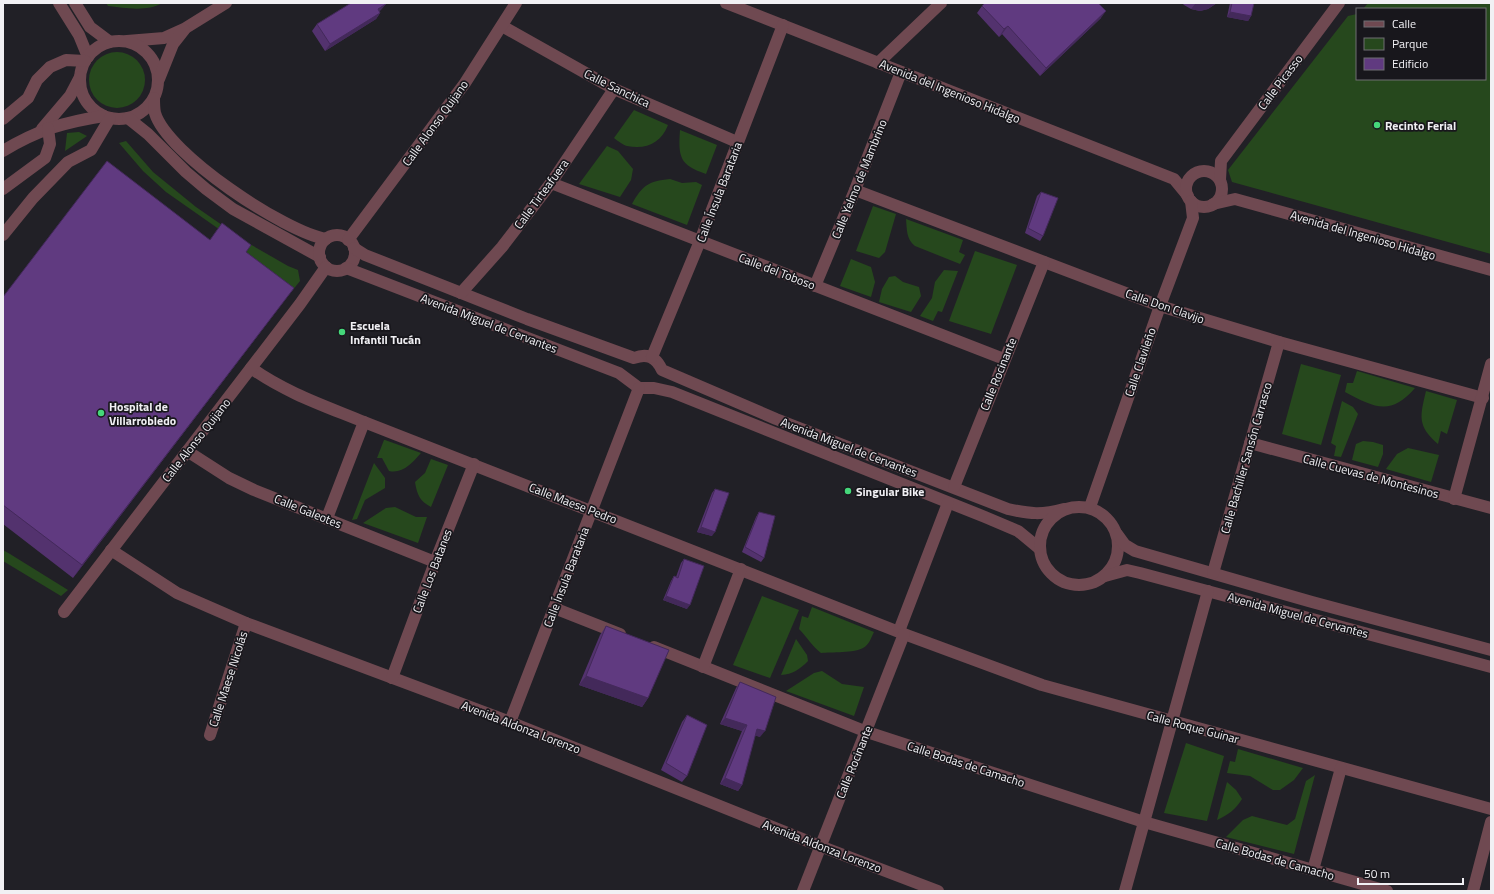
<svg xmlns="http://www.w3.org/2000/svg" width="1494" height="894" viewBox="0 0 1494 894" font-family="'Titillium Web',sans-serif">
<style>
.green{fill:#26481d}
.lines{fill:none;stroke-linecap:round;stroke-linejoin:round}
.minor{stroke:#6f4951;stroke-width:12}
.wall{fill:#53326e}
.shaded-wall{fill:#43295a}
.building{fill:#603a80;stroke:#43295a}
.poi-dot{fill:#45d77a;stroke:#18171c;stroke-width:1.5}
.labels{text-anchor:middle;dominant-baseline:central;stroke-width:3.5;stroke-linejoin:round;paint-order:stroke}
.street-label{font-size:12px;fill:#f1f0f4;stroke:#18171c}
.poi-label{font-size:12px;font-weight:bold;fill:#f1f0f4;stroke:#18171c;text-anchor:start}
</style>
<rect width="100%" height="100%" fill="#212026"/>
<!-- green -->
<g class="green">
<path d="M106,3H162C147,12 125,8 108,6Z"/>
<path d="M1368,3H1491V254L1232,182L1228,170L1348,16L1357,14V79H1485V9H1363Z"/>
<circle cx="117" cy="80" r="28"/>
<path d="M634,110L668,125C661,143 646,150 627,146C623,145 618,141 614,138Z"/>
<path d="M680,130L717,145L706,174C680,165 678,158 680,130Z"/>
<path d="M79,132L87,136L65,151L67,133Z"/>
<path d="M126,141L153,172L196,207L248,243L288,266L298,270L300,281L292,291L239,251L243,246L166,192L143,171L119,143Z"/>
<path d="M607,146L618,151L633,169L631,180L620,197L579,184Z"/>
<path d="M670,179L682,183L696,182L702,185L687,225L632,204C642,186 648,181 670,179Z"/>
<path d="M873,206L896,214L885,252L879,258L856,251Z"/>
<path d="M906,219L963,240L959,252L965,255L960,264L915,246C906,239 907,229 906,219Z"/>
<path d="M975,251L1017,265L991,334L949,321Z"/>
<path d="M851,259L871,267L875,282L871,297L840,286Z"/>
<path d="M944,270L958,271L942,312L938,311L933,321L920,316L932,298L935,282Z"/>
<path d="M895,276L903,282L919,287L921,296L911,312L879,302L882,289L889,277Z"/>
<path d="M1301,364L1341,375L1321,445L1282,434Z"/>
<path d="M1357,371L1415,388C1390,417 1374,407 1345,392L1347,383H1353Z"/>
<path d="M1426,391L1457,400L1447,434L1441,431L1438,444C1417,426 1420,416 1426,391Z"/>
<path d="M1342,401L1353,407L1358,414L1341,457L1334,456L1336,446L1331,443Z"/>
<path d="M384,440H385L421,453C412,463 403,474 389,471L382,458H377Z"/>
<path d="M1363,441L1373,442L1383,445V454L1378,467L1352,460L1356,444Z"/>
<path d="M1408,448L1439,455L1431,482L1386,469L1397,454Z"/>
<path d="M431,459L448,465L431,507C420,501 417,495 415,482L425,473Z"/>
<path d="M374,463L385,478V488L365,500L357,519L352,520Z"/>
<path d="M395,507L416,517H427L418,543L363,523L386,508Z"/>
<path d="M3,550L10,554L68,590L61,596L3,561Z"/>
<path d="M762,596L799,610L770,678L733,665Z"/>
<path d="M812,607L874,632C871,638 869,645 863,648C855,653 831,652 821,653C812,646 807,637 799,629L802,616L808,618Z"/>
<path d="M796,639L807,655L808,661C799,670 793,674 781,675Z"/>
<path d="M822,671L842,684L864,687L854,716L786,691L814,673Z"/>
<path d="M1186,743L1224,756L1207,821L1164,813Z"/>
<path d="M1238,749L1303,768L1294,780L1280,790H1273L1250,776L1227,773L1230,761L1235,762Z"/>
<path d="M1315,775L1294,854L1226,837L1243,820L1252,816L1287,825L1295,819L1306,781Z"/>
<path d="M1227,782L1236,790L1242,799C1236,809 1228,815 1217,820Z"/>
</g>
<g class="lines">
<!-- minor -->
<g class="minor">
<path d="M59,3L79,35L88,57"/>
<path d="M75,3L90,27L110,42"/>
<path d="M726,3L1174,179L1188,196"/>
<path d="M502,26L614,89L737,142"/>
<path d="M127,41L164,38L184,29L226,3"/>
<circle cx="119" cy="80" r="39"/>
<path d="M878,63L941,3"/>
<path d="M159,79L173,44L184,30"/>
<path d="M154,98C154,102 154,108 155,113C167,154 285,232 326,239"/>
<path d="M128,118L148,134L186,172L206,189L233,209L320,257"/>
<path d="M3,119L28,98L37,80L50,67L66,60L85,61"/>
<path d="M42,129L70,96L80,77"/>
<path d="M3,151C37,130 65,122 104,116"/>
<circle cx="1204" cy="189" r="18"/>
<path d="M1220,180L1221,161L1339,3"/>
<path d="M551,183L1004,359"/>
<path d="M3,189L45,158L50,144L48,128"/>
<path d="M855,190L1160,306L1279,342L1483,398"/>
<path d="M1213,204L1235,199L1491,270"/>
<path d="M3,235L33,198L68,162L91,150L110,118"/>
<circle cx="337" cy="253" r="18"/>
<path d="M348,240L465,83L516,3"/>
<path d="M354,248L365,255L527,319L634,358C647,353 656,357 662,370L776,419L1008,509C1030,514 1042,515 1064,509"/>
<path d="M346,268L619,373L639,388H654L672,392L985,517L1018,531L1040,549"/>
<path d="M815,286L855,190L901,72"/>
<path d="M461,293L502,247L551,183L614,89"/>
<path d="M652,357L700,241L783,25"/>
<path d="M251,368C286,393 325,406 364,422L904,634L1042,685L1491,809"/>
<path d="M1250,443L1491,508"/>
<path d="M187,451L229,478L254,490L435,562"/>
<path d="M954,487L1044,262"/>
<path d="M1454,499L1491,364"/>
<circle cx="1079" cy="546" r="39"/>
<path d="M1090,507L1160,306L1193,218L1191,201"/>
<path d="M327,518L364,422"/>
<path d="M1117,534L1125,545L1135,551L1312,602L1491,650"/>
<path d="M111,550L177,593L246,623L510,722L820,846L938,891"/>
<path d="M1213,573L1279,342"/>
<path d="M1105,576L1127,570L1140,573L1491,667"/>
<path d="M554,608L620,634"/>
<path d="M64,612L300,304L326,267"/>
<path d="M899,631L948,503"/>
<path d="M654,647L867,732L1144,822L1387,891"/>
<path d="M703,667L741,569"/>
<path d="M392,678L435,562L474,464"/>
<path d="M510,722L639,388"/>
<path d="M210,735L246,623"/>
<path d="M1313,870L1341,768"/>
<path d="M803,891L904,634"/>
<path d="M1125,891L1208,591"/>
<path d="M1473,891L1491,822"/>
</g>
</g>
<!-- wall -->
<g class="wall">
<path d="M1182,3H1217L1208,9L1200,11L1191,9L1184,5Z"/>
<path d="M1230,3H1252L1251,16L1248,21L1227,17Z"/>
<path d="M982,6L1101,18L1040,76L1002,34L999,37L977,13Z"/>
<path d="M381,10L379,11L380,13L376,19L325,51L312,31L317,24Z"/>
<path d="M1041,192L1043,236L1040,241L1025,233L1037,196Z"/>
<path d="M210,240L251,245L246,252L294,288L284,301L73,578L3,524V297Z"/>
<path d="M715,489L712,536L697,532L712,493Z"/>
<path d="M759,512L764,558L761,562L742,552L756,517Z"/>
<path d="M684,559L687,609L663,600L671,581L674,576L676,577L681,563Z"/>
<path d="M606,626L648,698L642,707L579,685L600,635Z"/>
<path d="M740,682L760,737L755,735L742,785L738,791L720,784L742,731L720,724L736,688Z"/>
<path d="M687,715V776L682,782L661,770L682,722Z"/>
</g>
<!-- shaded-wall -->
<g class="shaded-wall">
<path d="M1196,3H1217L1208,9L1200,11L1191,9Z"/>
<path d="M386,4L381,10L373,15L378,9Z"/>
<path d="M1106,11L1101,18L1040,76L1046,68Z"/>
<path d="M1230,12L1251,16L1248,21L1227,17Z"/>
<path d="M380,13L376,19L325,51L330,44Z"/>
<path d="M1008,26L1002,34L999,37L1004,29Z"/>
<path d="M294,288L284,301L73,578L82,565Z"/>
<path d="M701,527L715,532L712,536L697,532Z"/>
<path d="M666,596L690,605L687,609L663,600Z"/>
<path d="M586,676L648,698L642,707L579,685Z"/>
<path d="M725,718L747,725L742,731L720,724Z"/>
<path d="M757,729L765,731L760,737L753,735Z"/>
<path d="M725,778L742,785L738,791L720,784Z"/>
</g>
<!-- building -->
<g class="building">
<path d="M351,3H385L386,4L378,9L380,13L330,44L317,24Z"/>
<path d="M985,3H1098L1106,11L1046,68L1008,26L1004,29L982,6Z"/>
<path d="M1232,3H1254L1251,16L1230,12Z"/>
<path d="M107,161L210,240L222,223L251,245L246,252L294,288L82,565L3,505V297Z"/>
<path d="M1041,192L1058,198L1043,236L1028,228Z"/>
<path d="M715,489L729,493L715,532L701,527Z"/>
<path d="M759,512L775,516L764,558L745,547Z"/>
<path d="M684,559L704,566L690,605L666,596L674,576L678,578Z"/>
<path d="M606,626L669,650L648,698L586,676Z"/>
<path d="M740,682L776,697L765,731L757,729L742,785L725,778L747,725L725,718Z"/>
<path d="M687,715L707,725L687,776L666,763Z"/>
</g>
<!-- markers -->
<g class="poi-dot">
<circle cx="1377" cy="125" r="4"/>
<circle cx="342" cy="332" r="4"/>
<circle cx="101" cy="413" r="4"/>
<circle cx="848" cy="491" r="4"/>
</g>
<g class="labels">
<!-- street labels -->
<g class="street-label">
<text transform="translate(1280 82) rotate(-53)">Calle Picasso</text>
<text transform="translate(617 88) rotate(26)">Calle Sanchica</text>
<text transform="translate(950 91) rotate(22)">Avenida del Ingenioso Hidalgo</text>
<text transform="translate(435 123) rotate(-54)">Calle Alonso Quijano</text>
<text transform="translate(859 179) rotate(-68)">Calle Yelmo de Mambrino</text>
<text transform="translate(719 192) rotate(-69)">Calle Ínsula Barataria</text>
<text transform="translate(541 194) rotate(-54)">Calle Tirteafuera</text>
<text transform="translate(1363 235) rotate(16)">Avenida del Ingenioso Hidalgo</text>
<text transform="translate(777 271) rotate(21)">Calle del Toboso</text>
<text transform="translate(1165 306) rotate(19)">Calle Don Clavijo</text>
<text transform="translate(489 323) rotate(21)">Avenida Miguel de Cervantes</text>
<text transform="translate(1140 362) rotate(-71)">Calle Clavileño</text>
<text transform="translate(998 374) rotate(-68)">Calle Rocinante</text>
<text transform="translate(196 440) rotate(-52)">Calle Alonso Quijano</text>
<text transform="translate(849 447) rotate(21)">Avenida Miguel de Cervantes</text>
<text transform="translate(1246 458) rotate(-74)">Calle Bachiller Sansón Carrasco</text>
<text transform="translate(1371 476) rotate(15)">Calle Cuevas de Montesinos</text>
<text transform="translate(573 503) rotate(21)">Calle Maese Pedro</text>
<text transform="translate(308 511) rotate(22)">Calle Galeotes</text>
<text transform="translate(432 571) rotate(-69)">Calle Los Batanes</text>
<text transform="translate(566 577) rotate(-69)">Calle Ínsula Barataria</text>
<text transform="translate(1298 615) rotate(15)">Avenida Miguel de Cervantes</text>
<text transform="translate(228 679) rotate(-72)">Calle Maese Nicolás</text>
<text transform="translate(521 727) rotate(21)">Avenida Aldonza Lorenzo</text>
<text transform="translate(1193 727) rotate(15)">Calle Roque Guinar</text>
<text transform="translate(854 762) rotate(-68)">Calle Rocinante</text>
<text transform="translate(966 764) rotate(18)">Calle Bodas de Camacho</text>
<text transform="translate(822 846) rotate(21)">Avenida Aldonza Lorenzo</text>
<text transform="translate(1275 859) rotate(16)">Calle Bodas de Camacho</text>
</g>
<!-- poi labels -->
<g class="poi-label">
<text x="1385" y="125">Recinto Ferial</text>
<text x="350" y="325">Escuela<tspan x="350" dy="14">Infantil Tucán</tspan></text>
<text x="109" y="406">Hospital de<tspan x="109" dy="14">Villarrobledo</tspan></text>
<text x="856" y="491">Singular Bike</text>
</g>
</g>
<!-- border -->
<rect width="1494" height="894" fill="none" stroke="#f1f0f4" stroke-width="8"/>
<!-- legend -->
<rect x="1356" y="8" width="130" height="72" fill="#18171c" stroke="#6f6e72"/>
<rect x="1364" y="21" width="20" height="6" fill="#6f4951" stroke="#6f6e72"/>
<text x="1392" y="28" font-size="12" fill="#f1f0f4">Calle</text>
<rect x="1364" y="38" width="20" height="12" fill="#26481d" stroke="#6f6e72"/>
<text x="1392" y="48" font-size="12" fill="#f1f0f4">Parque</text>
<rect x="1364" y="58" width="20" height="12" fill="#603a80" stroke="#6f6e72"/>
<text x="1392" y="68" font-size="12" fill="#f1f0f4">Edificio</text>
<!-- scale -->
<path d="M1358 878v6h105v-6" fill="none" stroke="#f1f0f4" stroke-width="2"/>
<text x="1364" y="878" font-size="12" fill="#f1f0f4" stroke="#18171c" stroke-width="3" paint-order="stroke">50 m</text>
</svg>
